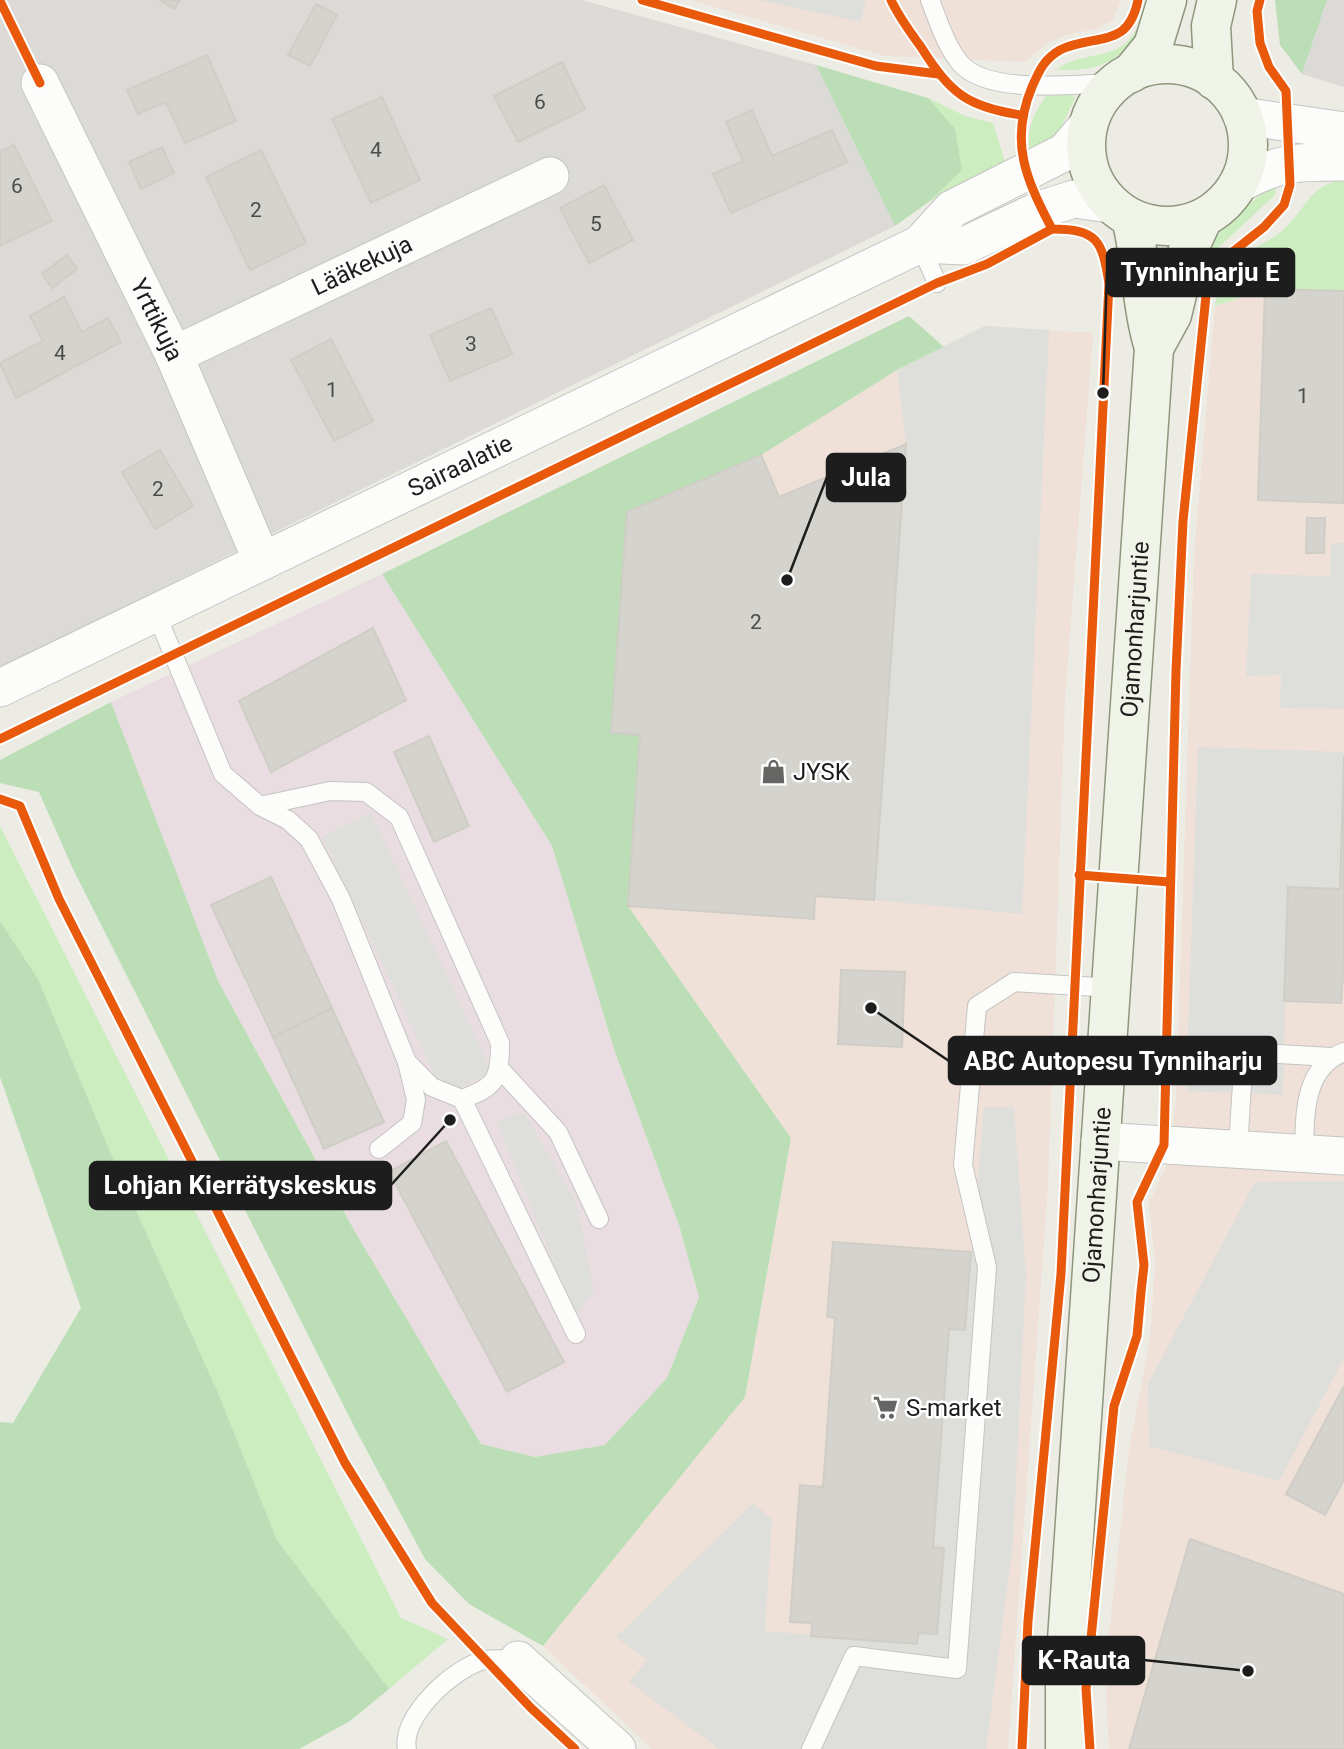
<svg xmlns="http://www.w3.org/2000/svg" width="1344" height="1749" viewBox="0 0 1344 1749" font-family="Roboto,sans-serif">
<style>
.residential{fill:#dbdad6}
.commercial{fill:#efe1d8}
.industrial{fill:#eadde1}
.grass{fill:#ccedbf}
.forest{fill:#bbdeb6}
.parking{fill:#dededb}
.building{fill:#d4d3cd;stroke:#cfcdc5;stroke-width:2}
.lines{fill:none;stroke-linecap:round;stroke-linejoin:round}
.service-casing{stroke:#c4c4c1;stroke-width:20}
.minor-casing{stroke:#c4c4c1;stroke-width:39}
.secondary-casing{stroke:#8e967c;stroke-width:41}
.service{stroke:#fcfcfb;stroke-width:18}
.minor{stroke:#fcfcfb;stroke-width:37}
.secondary{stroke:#f0f4e8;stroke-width:38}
.cycleway-casing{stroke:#fff;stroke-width:13}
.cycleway{stroke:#e8590c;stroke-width:9}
.labels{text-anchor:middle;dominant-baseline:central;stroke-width:5;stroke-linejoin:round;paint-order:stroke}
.number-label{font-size:21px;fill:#4c4c4a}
.street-label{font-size:24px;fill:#1d1d1d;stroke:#fff}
.poi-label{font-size:24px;fill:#1d1d1d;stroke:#fff;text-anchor:start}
.leader{fill:none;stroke:#1d1d1d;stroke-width:2.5}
.callout-dot{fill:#1d1d1d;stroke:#fff;stroke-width:2.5}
.callout{fill:#1d1d1d;stroke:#1d1d1d;stroke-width:2.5}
.callout-label{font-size:26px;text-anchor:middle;font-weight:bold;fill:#fff}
</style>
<rect width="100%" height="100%" fill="#ecebe4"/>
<!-- residential -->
<g class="residential">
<path d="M0,0H582L816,65L895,226L0,668Z"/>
<path d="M1327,0H1344V87L1302,74Z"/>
</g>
<!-- commercial -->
<g class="commercial">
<path d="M690,0H1121L1113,20L1096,29L1066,35L1046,44L1025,62L885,56Z"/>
<path d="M1265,289L1344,291V1749H1109L1105,1672L1129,1449L1150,1340L1155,1263L1149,1203L1169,1160L1176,1100L1194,555L1215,306Z"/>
<path d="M985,326L1093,333L1065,700L1048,1185L1008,1749H652L543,1646L745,1397L791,1138L628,906L640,735L611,733L627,512L761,455L897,370Z"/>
</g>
<!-- industrial -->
<path class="industrial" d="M382,574L552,846L615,1052L679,1225L699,1297L667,1378L605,1445L535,1457L481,1444L354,1230L218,981L111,702Z"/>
<!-- grass -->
<g class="grass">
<path d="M1143,18L1144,28C1117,63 1100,71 1056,70C1079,52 1109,60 1128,41C1134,35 1138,25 1143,18Z"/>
<path d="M1070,94L1075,98L1058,134L1030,160C1027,130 1029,122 1046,96Z"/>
<path d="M928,98L965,116L993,123L1005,162L930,201L962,170Z"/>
<path d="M1344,180V291L1265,289L1215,306C1218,290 1222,274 1234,262C1248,249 1270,242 1284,229C1306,210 1310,183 1344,180Z"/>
<path d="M1276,185L1275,195L1205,260L1196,263L1202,249L1268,187Z"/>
<path d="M0,826L401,1618L448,1639L389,1689L277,1540L219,1395L117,1168L38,979L0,921Z"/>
</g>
<!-- forest -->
<g class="forest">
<path d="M1275,0H1327L1302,74L1280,45Z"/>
<path d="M816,65L928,98L955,129L962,170L930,201L895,226Z"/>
<path d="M909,316L944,347L897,370L761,455L627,512L611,733L640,735L628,906L791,1138L745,1397L543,1646L469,1604L425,1559L357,1432L73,869L39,792L0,783V760L111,702L218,981L354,1230L481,1444L535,1457L605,1445L667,1378L699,1297L679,1225L615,1052L552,846L382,574Z"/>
<path d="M0,921L38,979L117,1168L219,1395L277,1540L389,1689L350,1721L299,1749H0V1422L13,1423L81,1308L0,1077Z"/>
</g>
<!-- parking -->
<g class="parking">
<path d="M759,0H866L861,22Z"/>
<path d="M985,326L1049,330L1022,914L874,900L906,444L897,370Z"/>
<path d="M1331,543H1344V709L1280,708L1281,675L1246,676L1251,574L1330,576Z"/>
<path d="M1198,747L1344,752L1340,889L1288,888L1283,1095L1186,1091Z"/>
<path d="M371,813L492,1072L444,1095L322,836Z"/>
<path d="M984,1107H1014L1026,1274L1013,1544L986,1749H719L629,1682L647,1660L616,1637L753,1503L772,1519L765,1631L917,1643L918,1633L937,1634L944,1548L933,1547L949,1329H965Z"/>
<path d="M524,1112L577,1204L594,1292L575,1316L497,1122Z"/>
<path d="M1344,1181V1358L1279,1481L1149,1446L1148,1384L1255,1182Z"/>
</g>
<!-- building -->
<g class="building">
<path d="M160,0H180L174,9Z"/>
<path d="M316,4L337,15L310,66L288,55Z"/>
<path d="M207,55L236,121L185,143L166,102L138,114L127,90Z"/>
<path d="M562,62L585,109L518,142L494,96Z"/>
<path d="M382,97L420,180L371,203L332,119Z"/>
<path d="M752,110L772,156L832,130L847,162L731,213L713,174L743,161L726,122Z"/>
<path d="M14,145L52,221L0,246V151Z"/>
<path d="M162,147L174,173L141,189L129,162Z"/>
<path d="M261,150L306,243L250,270L206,177Z"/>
<path d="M604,185L633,240L589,263L560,208Z"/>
<path d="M67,255L77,269L52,288L42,274Z"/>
<path d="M1265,289L1344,291V503L1258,500Z"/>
<path d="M64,297L82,332L108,318L121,342L16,398L0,363L43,341L30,316Z"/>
<path d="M491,308L512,354L450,381L430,335Z"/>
<path d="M331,339L373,421L334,441L291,360Z"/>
<path d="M906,444L874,900L815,896L814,919L628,906L640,735L611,733L627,512L761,455L779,497Z"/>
<path d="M160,450L193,506L155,529L122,472Z"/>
<path d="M1307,518H1325L1324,553H1306Z"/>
<path d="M373,628L406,700L271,772L239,701Z"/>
<path d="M429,736L469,826L434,842L394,752Z"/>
<path d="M1344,756V963L1341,1003L1284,1001L1288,887L1340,889Z"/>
<path d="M271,877L332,1008L273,1037L211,905Z"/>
<path d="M841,970L905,972L902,1047L838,1044Z"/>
<path d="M332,1008L384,1122L324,1149L273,1037Z"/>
<path d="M446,1141L564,1362L507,1392L389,1172Z"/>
<path d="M833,1242L971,1252L965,1330L949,1329L933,1547L944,1548L937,1634L918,1633L917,1644L811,1636L812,1623L790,1622L800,1485L823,1487L835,1318L827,1317Z"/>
<path d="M1344,1386V1480L1325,1515L1286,1494Z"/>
<path d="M1190,1539L1344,1594V1749H1129Z"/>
</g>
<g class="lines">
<defs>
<g id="service">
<path d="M930,0C938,20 946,47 961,64C989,95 1075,84 1114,83"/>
<path d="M920,244L937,283"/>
<path d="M156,613L223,774L260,806L288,820L309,839L341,899L407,1062L432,1087L462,1099C496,1087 500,1079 500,1043L399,817L366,792L330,791L260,806"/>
<path d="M500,1069L558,1132L599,1219"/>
<path d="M462,1099L576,1334"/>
<path d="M1238,1148L1244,1052L1331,1057"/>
<path d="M379,1149L412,1123L416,1100L407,1062"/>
<path d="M1304,1153C1305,1115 1303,1068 1344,1052"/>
<path d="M407,1749C400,1716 456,1666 485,1660C495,1658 508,1660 518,1660"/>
<path d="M811,1749L854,1656L957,1669L987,1267L963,1165L977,1006L1014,982L1113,988"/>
</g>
<g id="minor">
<path id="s1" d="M40,83L174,355L262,561"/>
<path d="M1242,116L1344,131"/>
<path d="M1237,185C1280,161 1296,162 1344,162"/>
<path d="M920,244L964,246L1042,209L1074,199L1110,204"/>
<path id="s2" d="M174,355L550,176"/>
<path id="s3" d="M0,688L920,244L952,209L1065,152L1088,125"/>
<path d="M1100,1141L1344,1156"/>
<path d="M518,1660L617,1749"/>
</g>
<g id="secondary">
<circle cx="1167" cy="145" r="81"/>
<path d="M1131,73L1153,46L1167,0"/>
<path d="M1214,80L1211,26L1217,0"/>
<path d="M1154,348L1172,315L1187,253L1203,218"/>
<path id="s4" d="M1065,1749V1670L1154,348C1141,306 1142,262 1131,218"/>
</g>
</defs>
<!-- service casing -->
<use href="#service" class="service-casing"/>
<!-- minor casing -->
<use href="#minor" class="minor-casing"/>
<!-- secondary casing -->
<use href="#secondary" class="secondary-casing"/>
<!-- service -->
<use href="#service" class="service"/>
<!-- minor -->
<use href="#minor" class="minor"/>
<!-- secondary -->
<use href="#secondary" class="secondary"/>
<defs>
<g id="cycleway">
<path d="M642,0L876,66L938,74"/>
<path d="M891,0C899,17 910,32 921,47C950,93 967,107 1021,115"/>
<path d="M0,1L40,83"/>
<path d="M1109,283L1207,286"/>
<path d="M0,739L937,283L987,264L1052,229"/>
<path d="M0,799L20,806L59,899L345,1463L432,1603L531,1708L575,1749"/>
<path d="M1079,875L1170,882"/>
<path d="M1022,1749L1028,1621L1061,1274L1109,283C1102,241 1098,229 1052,229C1026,179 1009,142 1032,87C1039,71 1044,59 1060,50C1095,33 1128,50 1138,0"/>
<path d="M1090,1749L1086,1689L1114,1406L1137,1336L1141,1292L1144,1265L1137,1202L1164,1145L1176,671L1183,521L1207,286L1220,262L1264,227L1284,205L1290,185L1286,91L1269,67L1260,43L1257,11L1260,0"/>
</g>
</defs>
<!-- cycleway casing -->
<use href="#cycleway" class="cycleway-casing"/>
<!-- cycleway -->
<use href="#cycleway" class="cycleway"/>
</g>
<!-- icons -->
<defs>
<symbol id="shop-bare" viewBox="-9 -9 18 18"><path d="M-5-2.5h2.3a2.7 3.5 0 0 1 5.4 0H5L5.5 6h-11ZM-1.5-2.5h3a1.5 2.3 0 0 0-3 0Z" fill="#656563" stroke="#fff" stroke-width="2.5" paint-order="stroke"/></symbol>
<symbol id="supermarket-bare" viewBox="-9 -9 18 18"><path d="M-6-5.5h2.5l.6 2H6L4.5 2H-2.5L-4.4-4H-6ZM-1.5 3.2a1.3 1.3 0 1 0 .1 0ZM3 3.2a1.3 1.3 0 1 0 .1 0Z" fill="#656563" stroke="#fff" stroke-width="2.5" paint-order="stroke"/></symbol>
</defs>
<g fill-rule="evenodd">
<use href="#shop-bare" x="756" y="754" width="35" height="35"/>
<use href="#supermarket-bare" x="868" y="1390" width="35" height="35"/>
</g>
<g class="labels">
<!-- number labels -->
<g class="number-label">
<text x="540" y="102">6</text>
<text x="376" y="150">4</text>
<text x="17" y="186">6</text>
<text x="256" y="210">2</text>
<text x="596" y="224">5</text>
<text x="471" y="344">3</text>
<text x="60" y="353">4</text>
<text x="332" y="390">1</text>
<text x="1303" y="396">1</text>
<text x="158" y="489">2</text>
<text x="756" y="622">2</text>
</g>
<!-- street labels -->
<g class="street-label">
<text stroke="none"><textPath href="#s2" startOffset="208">Lääkekuja</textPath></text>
<text stroke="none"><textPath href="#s1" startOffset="264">Yrttikuja</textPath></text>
<text stroke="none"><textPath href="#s3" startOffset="511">Sairaalatie</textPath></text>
<text stroke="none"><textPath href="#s4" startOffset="1122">Ojamonharjuntie</textPath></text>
<text stroke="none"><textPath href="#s4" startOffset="555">Ojamonharjuntie</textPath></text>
</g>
<!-- poi labels -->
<g class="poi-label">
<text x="793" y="772">JYSK</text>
<text x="906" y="1408">S-market</text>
</g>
</g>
<!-- callouts -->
<path class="leader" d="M1103 393L1107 272M787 580L827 477M871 1008L949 1061M450 1120L391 1185M1248 1671L1144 1660"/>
<g class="callout-dot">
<circle cx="1103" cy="393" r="7"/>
<circle cx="787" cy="580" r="7"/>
<circle cx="871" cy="1008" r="7"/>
<circle cx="450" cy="1120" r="7"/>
<circle cx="1248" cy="1671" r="7"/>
</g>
<g class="callout">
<rect x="1107" y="249" width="187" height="47" rx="7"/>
<rect x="827" y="454" width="78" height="47" rx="7"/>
<rect x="949" y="1037" width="327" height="47" rx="7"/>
<rect x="90" y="1162" width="301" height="47" rx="7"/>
<rect x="1023" y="1637" width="121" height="47" rx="7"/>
</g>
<g class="callout-label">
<text x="1200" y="281">Tynninharju E</text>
<text x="866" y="486">Jula</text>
<text x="1113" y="1070">ABC Autopesu Tynniharju</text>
<text x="240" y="1194">Lohjan Kierrätyskeskus</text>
<text x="1084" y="1669">K-Rauta</text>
</g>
</svg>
